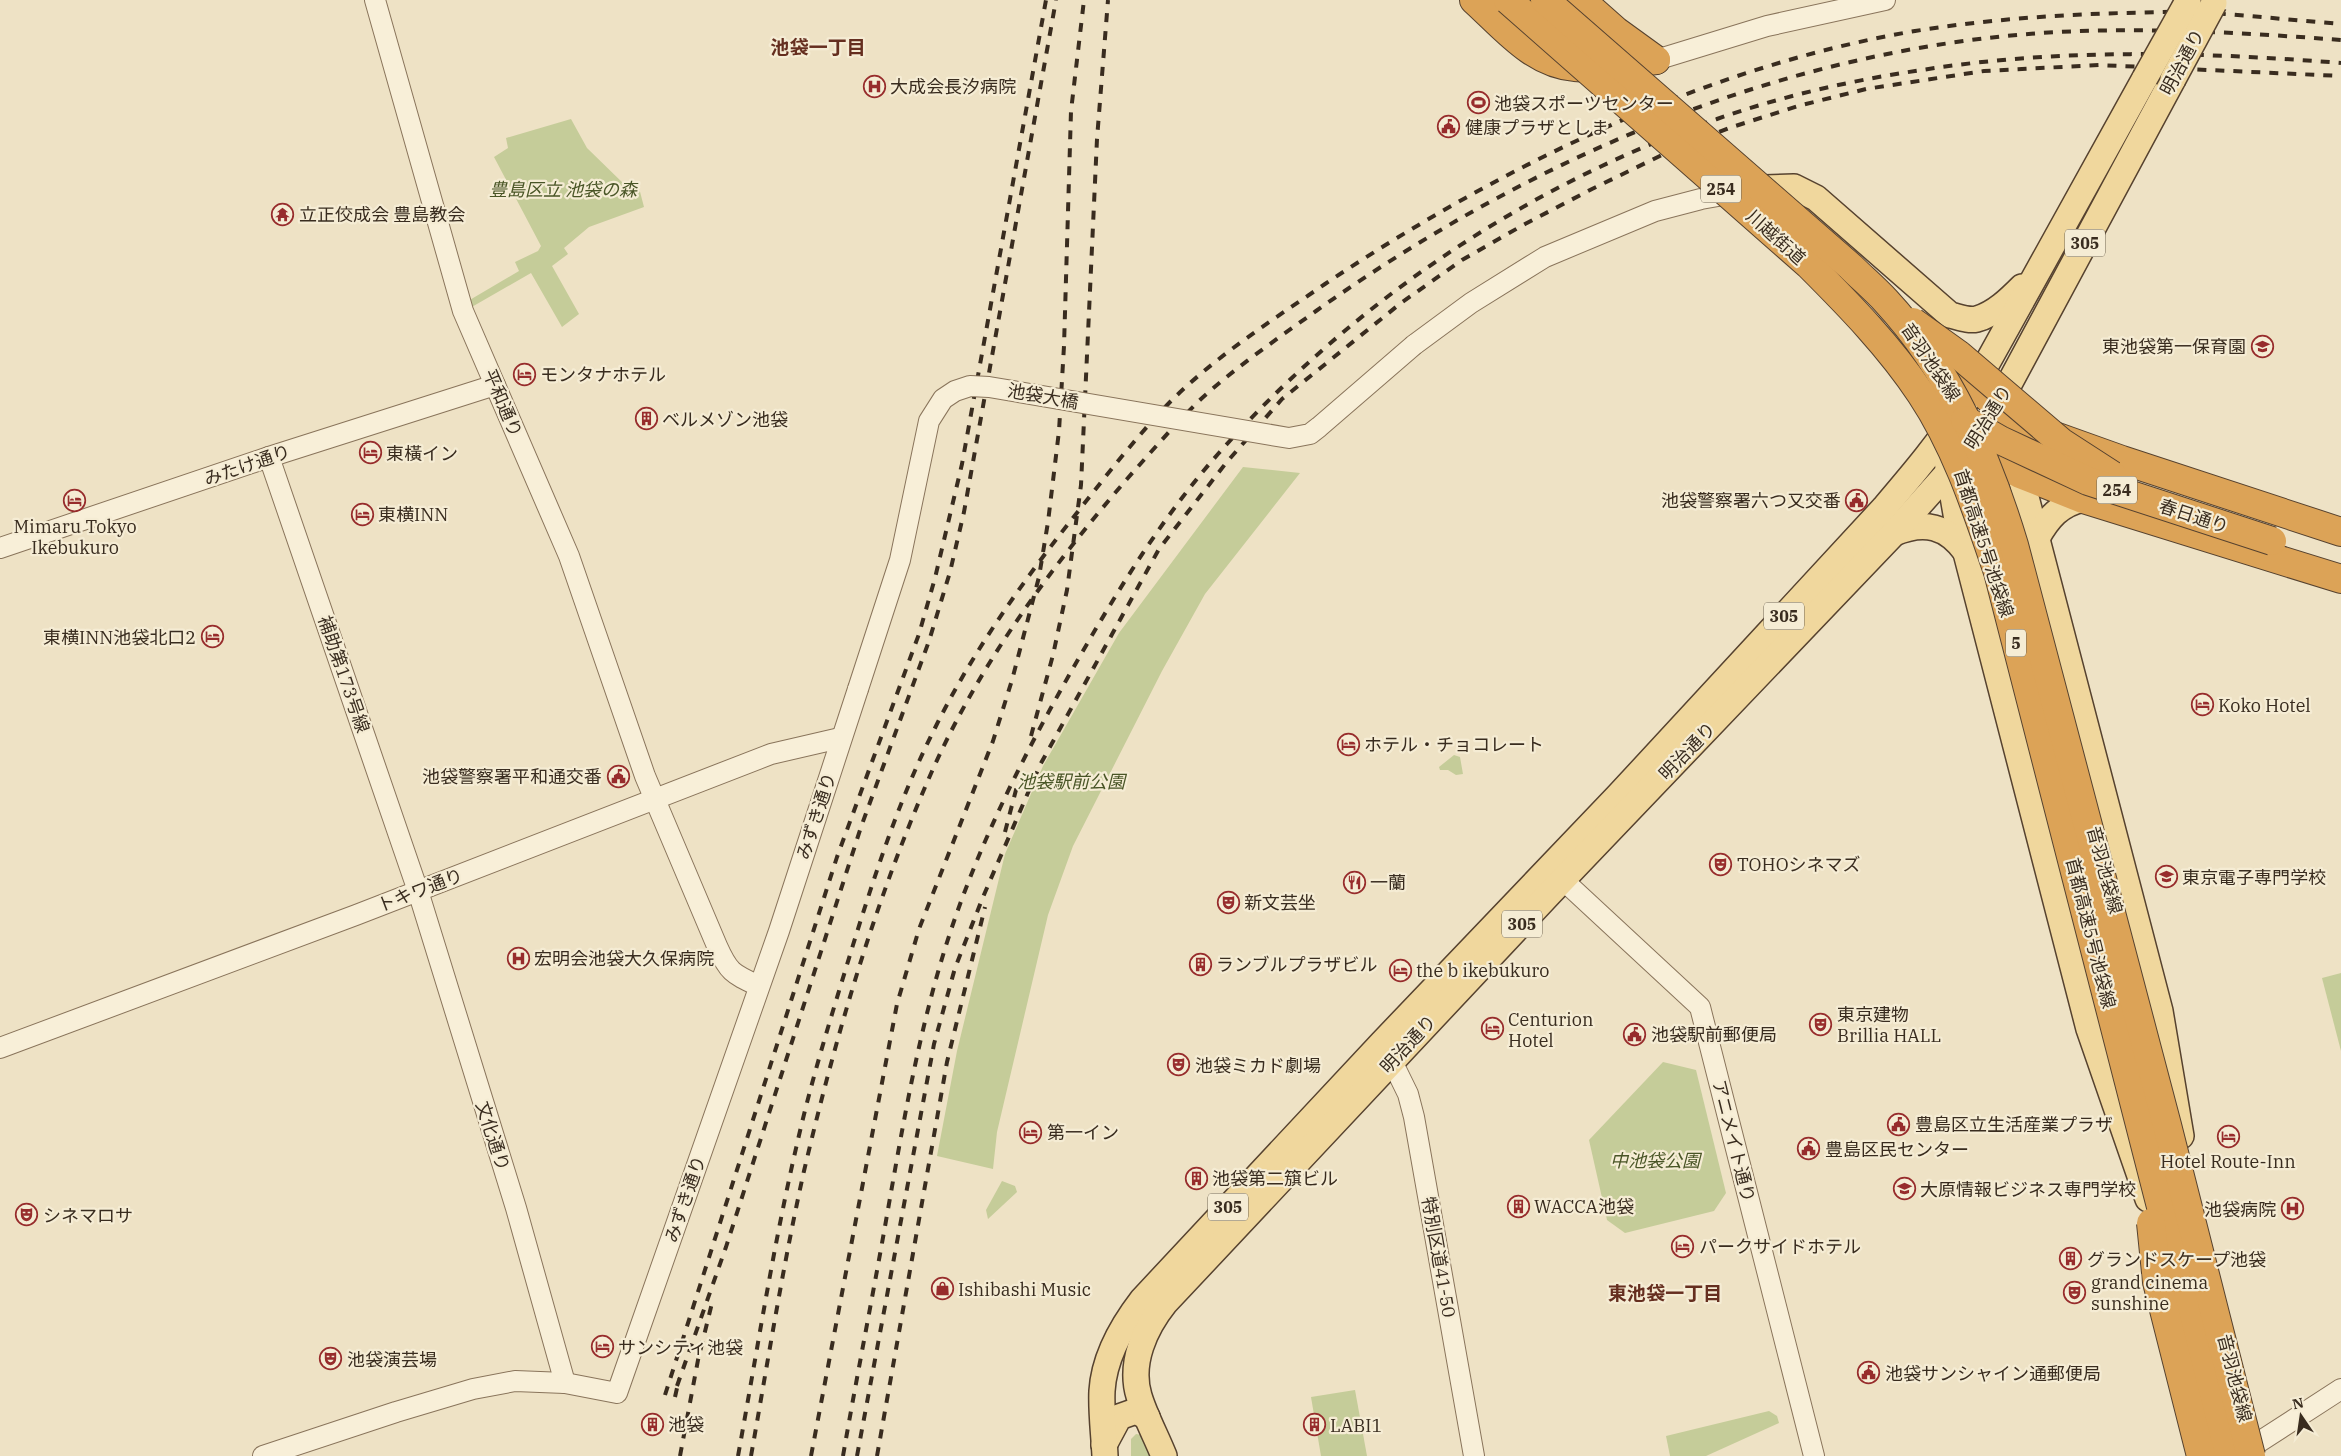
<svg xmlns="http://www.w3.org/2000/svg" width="2341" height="1456" viewBox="0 0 2341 1456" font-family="'IBM Plex Serif','Noto Sans JP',serif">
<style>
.green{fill:#c5cc99}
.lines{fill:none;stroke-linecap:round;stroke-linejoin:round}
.minor-casing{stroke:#89745b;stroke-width:22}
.major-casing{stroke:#56422f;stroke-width:28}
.highway-casing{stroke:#56422f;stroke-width:30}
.minor{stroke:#f8efd8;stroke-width:20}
.major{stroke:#f0d79d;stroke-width:25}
.highway{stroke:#dca357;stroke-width:28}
.rail{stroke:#392c1f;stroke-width:4;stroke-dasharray:9 9;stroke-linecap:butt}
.minor-bridge-casing{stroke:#89745b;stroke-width:22;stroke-linecap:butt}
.major-bridge-casing{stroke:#56422f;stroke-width:28;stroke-linecap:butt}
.highway-bridge-casing{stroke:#56422f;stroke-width:30;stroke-linecap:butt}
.minor-bridge{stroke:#f8efd8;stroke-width:20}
.major-bridge{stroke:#f0d79d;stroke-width:25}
.highway-bridge{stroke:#dca357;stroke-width:28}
.labels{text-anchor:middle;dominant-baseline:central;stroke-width:4.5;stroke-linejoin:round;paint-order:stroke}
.shield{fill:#f5ecd4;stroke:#716655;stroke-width:1}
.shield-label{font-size:16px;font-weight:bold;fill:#392c1f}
.street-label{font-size:18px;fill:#392c1f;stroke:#f5ecd4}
.poi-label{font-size:18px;fill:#392c1f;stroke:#f5ecd4;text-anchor:start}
.park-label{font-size:18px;font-style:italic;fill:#495526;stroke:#f5ecd4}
.neighbourhood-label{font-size:19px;font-weight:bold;fill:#652e1f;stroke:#f5ecd4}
</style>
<rect width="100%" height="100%" fill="#eee2c5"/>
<!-- green -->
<g class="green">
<path d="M571,119L587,148L626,186L638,184L644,207L589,227L564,248L568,254L552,266L579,314L562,327L531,273L470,308L468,301L519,271L515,262L538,251L541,246L494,157L508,148L506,138Z"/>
<path d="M1243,467L1300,473L1205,594L1162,671L1073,846L1048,915L997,1132L993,1169L937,1156L957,1051L1005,854L1043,766L1119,633Z"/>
<path d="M1454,755L1460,757L1463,774L1456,775L1448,770H1440L1439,767Z"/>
<path d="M2341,973V1051L2322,978Z"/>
<path d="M1663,1062L1696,1070L1726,1193L1714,1211L1625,1233L1607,1220L1589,1140Z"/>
<path d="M1002,1181L1015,1186L1017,1192L988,1219L986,1210Z"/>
<path d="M1355,1390L1367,1456H1321L1311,1397Z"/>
<path d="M1769,1411L1777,1416L1779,1423L1706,1456H1670L1666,1436Z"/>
<path d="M1136,1434L1142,1435L1151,1456H1131V1439Z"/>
</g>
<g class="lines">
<defs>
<g id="minor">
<path d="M375,0L463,311L569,556L645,776L717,946C729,973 733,974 759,986"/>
<path d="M1656,60L1767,26L1885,0"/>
<path d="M1414,345L1471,303L1545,257L1655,211L1701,199L1735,193"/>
<path d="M269,457L418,891L516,1208L565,1383"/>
<path d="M0,548L269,457L495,385"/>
<path d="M1563,880L1700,1007L1814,1456"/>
<path d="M0,1048L356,915L771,754L840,738"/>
<path d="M1386,1049L1408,1094L1414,1117L1474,1456"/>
<path d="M2239,1455L2341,1389"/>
<path d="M263,1456L396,1412L473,1389L515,1381L565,1383L617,1393L779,931L858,689"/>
</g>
<g id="major">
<path d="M1765,188L1794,187L1816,198L1950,315C1959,317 1968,321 1977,319C1995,314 2010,299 2022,287"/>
<path d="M1994,412L2173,79"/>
<path d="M2016,459L2160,1011L2181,1136"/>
<path d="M1947,461L1956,514L2089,1029L2148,1199"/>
<path d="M1894,533C1925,520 1947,526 1966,552"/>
<path d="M2037,538C2048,518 2060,504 2083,499"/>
<path d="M1104,1445L1119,1417L1136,1411L1147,1417"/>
<path d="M1105,1456C1104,1434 1101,1412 1102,1391C1104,1357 1122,1326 1142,1300L1382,1043L1618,796L1884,508C1913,474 1941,441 1965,403L2145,78"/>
<path d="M1164,1456C1156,1436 1145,1416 1139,1396C1129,1363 1145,1328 1165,1303L1549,894L1894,533L1969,449"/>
</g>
<g id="highway">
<path d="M1474,0C1504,27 1533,64 1575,67C1601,70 1630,63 1656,60"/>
<path d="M1581,0L1616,31L1656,60"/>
<path d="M1943,356L1998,407L2027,426L2122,460L2341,532"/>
<path d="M1967,445L2020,474L2083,499L2341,579"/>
</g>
</defs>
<!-- minor casing -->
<use href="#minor" class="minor-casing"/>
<!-- major casing -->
<use href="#major" class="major-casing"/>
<!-- highway casing -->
<use href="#highway" class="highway-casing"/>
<!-- minor -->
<use href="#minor" class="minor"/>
<!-- major -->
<use href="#major" class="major"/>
<!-- highway -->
<use href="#highway" class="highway"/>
<!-- rail -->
<g class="rail">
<path d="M1031,736L1053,655L1067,590L1081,485L1097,139L1108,0"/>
<path d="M1005,832L1017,786"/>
<path d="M677,1386L726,1247L861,827L929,641L950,572L964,512L1056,0"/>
<path d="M665,1395L837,857L919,634L935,578L962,464L1046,0"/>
<path d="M675,1397L679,1379"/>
<path d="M680,1456L698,1360L712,1303"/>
<path d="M738,1456C757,1352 773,1247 797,1144C812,1077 833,1011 853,945C876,871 900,797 935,728C973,651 1023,581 1076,514C1106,476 1136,437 1170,402C1216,356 1271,321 1325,284C1502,166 1704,67 1915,31C1984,20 2052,15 2122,13C2146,13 2171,11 2195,12C2244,15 2292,20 2341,24"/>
<path d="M751,1456C768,1361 783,1265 804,1171C836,1035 876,897 933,769C981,662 1051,567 1127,479C1151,452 1175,424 1201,399C1236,367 1277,339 1316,311C1513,171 1738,69 1979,39C2096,24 2223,31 2341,40"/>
<path d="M811,1456L897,1004L919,929L993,741L1012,680L1039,577L1048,522L1059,431L1064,346L1071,111L1084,0"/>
<path d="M843,1456C857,1375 873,1295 887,1215C904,1119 920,1023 951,930C983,834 1030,743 1080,656C1121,585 1164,515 1218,454C1352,303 1526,185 1717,119C1782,96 1853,80 1922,70C2060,48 2202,52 2341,63"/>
<path d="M857,1456L934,1044L955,968L983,897L1040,765L1159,549L1226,463L1282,399L1401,303L1462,260L1525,224L1592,189L1664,154L1729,128L1798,106L1866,89L1984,71L2099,65L2341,76"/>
<path d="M877,1456L947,1062L985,907"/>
</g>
<defs>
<path id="minor-bridge" d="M858,689L900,560L929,421L943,399L955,391L970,386L989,387L1289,438L1310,434L1319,427L1414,345"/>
<g id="major-bridge">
<path d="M2145,78L2188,1"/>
<path d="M2173,79L2214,3"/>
</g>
<g id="highway-bridge">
<path d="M1508,0L1809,265C1849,305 1890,347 1921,394C1957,448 1977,511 1998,572L2225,1456"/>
<path d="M1545,0L1851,267C1862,278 1875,289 1886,301C1950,370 1987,456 2014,545L2167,1125L2251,1456"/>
<path d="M1913,322L1959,355L2061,442L2112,475"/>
<path d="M1965,420L2000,440L2088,481L2272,541"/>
<path d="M2151,1223L2157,1282L2201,1456"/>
</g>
</defs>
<!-- minor-bridge casing -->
<use href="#minor-bridge" class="minor-bridge-casing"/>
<!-- major-bridge casing -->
<use href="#major-bridge" class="major-bridge-casing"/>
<!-- highway-bridge casing -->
<use href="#highway-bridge" class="highway-bridge-casing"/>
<!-- minor-bridge -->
<use href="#minor-bridge" class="minor-bridge"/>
<!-- major-bridge -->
<use href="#major-bridge" class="major-bridge"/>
<!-- highway-bridge -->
<use href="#highway-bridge" class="highway-bridge"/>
</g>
<!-- icons -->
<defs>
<symbol id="hospital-ring" viewBox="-11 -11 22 22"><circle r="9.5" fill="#f5ecd4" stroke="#972c2c" stroke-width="1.5"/><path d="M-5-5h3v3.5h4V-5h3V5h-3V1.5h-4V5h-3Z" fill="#972c2c"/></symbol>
<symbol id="stadium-ring" viewBox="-11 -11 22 22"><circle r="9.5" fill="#f5ecd4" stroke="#972c2c" stroke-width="1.5"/><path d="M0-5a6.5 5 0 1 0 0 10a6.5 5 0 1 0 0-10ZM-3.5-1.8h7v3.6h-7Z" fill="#972c2c"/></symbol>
<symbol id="civic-ring" viewBox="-11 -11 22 22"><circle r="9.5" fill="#f5ecd4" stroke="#972c2c" stroke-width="1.5"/><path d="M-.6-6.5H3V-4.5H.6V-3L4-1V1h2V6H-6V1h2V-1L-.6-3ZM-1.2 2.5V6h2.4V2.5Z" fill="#972c2c"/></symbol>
<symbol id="temple-ring" viewBox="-11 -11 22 22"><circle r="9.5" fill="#f5ecd4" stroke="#972c2c" stroke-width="1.5"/><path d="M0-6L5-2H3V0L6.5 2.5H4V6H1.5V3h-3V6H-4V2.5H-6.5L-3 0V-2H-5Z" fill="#972c2c"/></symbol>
<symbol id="school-ring" viewBox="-11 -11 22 22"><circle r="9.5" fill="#f5ecd4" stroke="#972c2c" stroke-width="1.5"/><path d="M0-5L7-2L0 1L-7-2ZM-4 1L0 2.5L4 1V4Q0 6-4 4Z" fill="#972c2c"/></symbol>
<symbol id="hotel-ring" viewBox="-11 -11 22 22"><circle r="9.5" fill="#f5ecd4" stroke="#972c2c" stroke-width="1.5"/><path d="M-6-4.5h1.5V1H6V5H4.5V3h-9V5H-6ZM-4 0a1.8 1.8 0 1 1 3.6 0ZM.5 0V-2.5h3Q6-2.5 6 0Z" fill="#972c2c"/></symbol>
<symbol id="building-ring" viewBox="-11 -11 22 22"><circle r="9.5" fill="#f5ecd4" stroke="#972c2c" stroke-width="1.5"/><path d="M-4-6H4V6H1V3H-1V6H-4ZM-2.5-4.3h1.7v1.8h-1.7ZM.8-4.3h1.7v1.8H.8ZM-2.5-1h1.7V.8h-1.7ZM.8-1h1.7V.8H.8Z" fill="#972c2c"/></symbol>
<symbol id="theatre-ring" viewBox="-11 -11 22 22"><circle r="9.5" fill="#f5ecd4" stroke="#972c2c" stroke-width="1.5"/><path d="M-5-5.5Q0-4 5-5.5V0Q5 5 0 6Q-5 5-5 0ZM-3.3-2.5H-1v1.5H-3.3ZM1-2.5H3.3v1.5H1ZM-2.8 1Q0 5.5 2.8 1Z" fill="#972c2c"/></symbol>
<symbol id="university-ring" viewBox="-11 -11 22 22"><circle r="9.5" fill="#f5ecd4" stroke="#972c2c" stroke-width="1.5"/><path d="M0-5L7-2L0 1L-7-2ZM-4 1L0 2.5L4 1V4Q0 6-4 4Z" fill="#972c2c"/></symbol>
<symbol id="restaurant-ring" viewBox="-11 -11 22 22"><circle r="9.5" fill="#f5ecd4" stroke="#972c2c" stroke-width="1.5"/><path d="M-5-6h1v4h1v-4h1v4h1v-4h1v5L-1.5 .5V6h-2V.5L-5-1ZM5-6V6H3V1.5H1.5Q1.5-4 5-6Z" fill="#972c2c"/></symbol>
<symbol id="shop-ring" viewBox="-11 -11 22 22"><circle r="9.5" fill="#f5ecd4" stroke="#972c2c" stroke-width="1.5"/><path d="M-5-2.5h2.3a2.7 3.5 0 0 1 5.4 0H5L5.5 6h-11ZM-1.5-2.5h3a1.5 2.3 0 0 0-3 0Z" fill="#972c2c"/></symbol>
</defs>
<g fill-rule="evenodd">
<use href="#hospital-ring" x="862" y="74" width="25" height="25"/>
<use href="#stadium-ring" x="1466" y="90" width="25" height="25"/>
<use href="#civic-ring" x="1436" y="114" width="25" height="25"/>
<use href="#temple-ring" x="270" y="202" width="25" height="25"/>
<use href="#school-ring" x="2250" y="334" width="25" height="25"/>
<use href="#hotel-ring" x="512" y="362" width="25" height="25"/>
<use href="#building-ring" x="634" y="406" width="25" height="25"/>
<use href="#hotel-ring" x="358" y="440" width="25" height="25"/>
<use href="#civic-ring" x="1844" y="488" width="25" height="25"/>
<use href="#hotel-ring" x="62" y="488" width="25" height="25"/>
<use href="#hotel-ring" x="350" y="502" width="25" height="25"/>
<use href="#hotel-ring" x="200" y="624" width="25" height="25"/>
<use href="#hotel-ring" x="2190" y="692" width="25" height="25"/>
<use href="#hotel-ring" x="1336" y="732" width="25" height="25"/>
<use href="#civic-ring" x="606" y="764" width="25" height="25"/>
<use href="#theatre-ring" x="1708" y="852" width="25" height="25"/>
<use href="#university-ring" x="2154" y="864" width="25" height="25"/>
<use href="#restaurant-ring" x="1342" y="870" width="25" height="25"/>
<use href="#theatre-ring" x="1216" y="890" width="25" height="25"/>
<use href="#hospital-ring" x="506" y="946" width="25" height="25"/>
<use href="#building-ring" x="1188" y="952" width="25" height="25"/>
<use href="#hotel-ring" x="1388" y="958" width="25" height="25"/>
<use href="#theatre-ring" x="1808" y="1012" width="25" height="25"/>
<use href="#hotel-ring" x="1480" y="1016" width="25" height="25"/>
<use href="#civic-ring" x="1622" y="1022" width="25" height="25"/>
<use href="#theatre-ring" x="1166" y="1052" width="25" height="25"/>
<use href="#civic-ring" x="1886" y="1112" width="25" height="25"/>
<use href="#hotel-ring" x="1018" y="1120" width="25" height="25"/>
<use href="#hotel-ring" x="2216" y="1124" width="25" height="25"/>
<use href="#civic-ring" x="1796" y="1136" width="25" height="25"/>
<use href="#building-ring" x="1184" y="1166" width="25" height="25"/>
<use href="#university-ring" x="1892" y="1176" width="25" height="25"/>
<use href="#building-ring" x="1506" y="1194" width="25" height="25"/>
<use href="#hospital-ring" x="2280" y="1196" width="25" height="25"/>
<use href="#theatre-ring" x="14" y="1202" width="25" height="25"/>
<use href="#hotel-ring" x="1670" y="1234" width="25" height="25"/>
<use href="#building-ring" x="2058" y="1246" width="25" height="25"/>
<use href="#shop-ring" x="930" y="1276" width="25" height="25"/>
<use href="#theatre-ring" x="2062" y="1280" width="25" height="25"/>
<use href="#hotel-ring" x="590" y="1334" width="25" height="25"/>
<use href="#theatre-ring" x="318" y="1346" width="25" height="25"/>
<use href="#civic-ring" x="1856" y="1360" width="25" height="25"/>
<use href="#building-ring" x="640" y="1412" width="25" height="25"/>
<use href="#building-ring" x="1302" y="1412" width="25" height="25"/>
</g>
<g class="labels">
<!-- shield labels -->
<g class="shield">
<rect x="1701" y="175.5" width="40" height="27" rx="4"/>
<rect x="2065" y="229.5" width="40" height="27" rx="4"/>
<rect x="2097" y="476.5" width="40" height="27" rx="4"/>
<rect x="1764" y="602.5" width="40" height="27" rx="4"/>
<rect x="2006" y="629.5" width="20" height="27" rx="4"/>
<rect x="1502" y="910.5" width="40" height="27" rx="4"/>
<rect x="1208" y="1193.5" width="40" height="27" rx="4"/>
</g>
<g class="shield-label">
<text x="1721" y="189">254</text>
<text x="2085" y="243">305</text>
<text x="2117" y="490">254</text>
<text x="1784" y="616">305</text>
<text x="2016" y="643">5</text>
<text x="1522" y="924">305</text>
<text x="1228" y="1207">305</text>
</g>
<!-- street labels -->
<g class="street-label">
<text transform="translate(2182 62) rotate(-62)">明治通り</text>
<text transform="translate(1776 237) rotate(42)">川越街道</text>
<text transform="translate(1931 362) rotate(56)">音羽池袋線</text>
<text transform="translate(1043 396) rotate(10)">池袋大橋</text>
<text transform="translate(503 403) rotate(67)">平和通り</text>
<text transform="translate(1988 417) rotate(-58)">明治通り</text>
<text transform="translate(247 465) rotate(-19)">みたけ通り</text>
<text transform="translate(2194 516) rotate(18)">春日通り</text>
<text transform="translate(1984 543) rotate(72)">首都高速5号池袋線</text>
<text transform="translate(344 674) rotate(71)">補助第173号線</text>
<text transform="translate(1687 751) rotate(-46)">明治通り</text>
<text transform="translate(816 816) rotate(-72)">みずき通り</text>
<text transform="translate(2105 870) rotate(75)">音羽池袋線</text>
<text transform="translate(420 890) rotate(-21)">トキワ通り</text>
<text transform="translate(2091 933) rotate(76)">首都高速5号池袋線</text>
<text transform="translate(1408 1044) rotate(-47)">明治通り</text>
<text transform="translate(493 1136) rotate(72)">文化通り</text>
<text transform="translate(1734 1141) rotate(76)">アニメイト通り</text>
<text transform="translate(685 1199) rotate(-71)">みずき通り</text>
<text transform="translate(1439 1257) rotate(80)">特別区道41-50</text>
<text transform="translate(2235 1378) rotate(76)">音羽池袋線</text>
</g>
<!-- poi labels -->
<g class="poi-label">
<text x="890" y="86">大成会長汐病院</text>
<text x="1494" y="103">池袋スポーツセンター</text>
<text x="1465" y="127">健康プラザとしま</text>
<text x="299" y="214">立正佼成会 豊島教会</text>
<text x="2246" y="346" text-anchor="end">東池袋第一保育園</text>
<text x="540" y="374">モンタナホテル</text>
<text x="662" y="419">ベルメゾン池袋</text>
<text x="386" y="453">東橫イン</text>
<text x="1841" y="500" text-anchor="end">池袋警察署六つ又交番</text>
<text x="378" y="514">東横INN</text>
<text x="75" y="526" text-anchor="middle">Mimaru Tokyo<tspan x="75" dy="21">Ikebukuro</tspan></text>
<text x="196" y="637" text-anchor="end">東横INN池袋北口2</text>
<text x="2218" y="705">Koko Hotel</text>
<text x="1364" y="744">ホテル・チョコレート</text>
<text x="602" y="776" text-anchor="end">池袋警察署平和通交番</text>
<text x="1737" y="864">TOHOシネマズ</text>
<text x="2182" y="877">東京電子専門学校</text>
<text x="1370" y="882">一蘭</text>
<text x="1244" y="902">新文芸坐</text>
<text x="534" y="958">宏明会池袋大久保病院</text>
<text x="1216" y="964">ランブルプラザビル</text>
<text x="1416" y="970">the b ikebukuro</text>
<text x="1837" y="1014">東京建物<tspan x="1837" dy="21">Brillia HALL</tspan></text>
<text x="1508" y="1019">Centurion<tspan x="1508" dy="21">Hotel</tspan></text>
<text x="1651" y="1034">池袋駅前郵便局</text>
<text x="1195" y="1065">池袋ミカド劇場</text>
<text x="1915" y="1124">豊島区立生活産業プラザ</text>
<text x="1047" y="1132">第一イン</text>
<text x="1825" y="1149">豊島区民センター</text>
<text x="2228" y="1161" text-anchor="middle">Hotel Route-Inn</text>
<text x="1212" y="1178">池袋第二簱ビル</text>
<text x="1920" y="1189">大原情報ビジネス専門学校</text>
<text x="1534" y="1206">WACCA池袋</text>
<text x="2276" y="1209" text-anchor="end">池袋病院</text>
<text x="43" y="1215">シネマロサ</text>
<text x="1699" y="1246">パークサイドホテル</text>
<text x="2087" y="1259">グランドスケープ池袋</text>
<text x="2091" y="1282">grand cinema<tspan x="2091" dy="21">sunshine</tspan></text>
<text x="958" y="1289">Ishibashi Music</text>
<text x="618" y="1347">サンシティ池袋</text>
<text x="347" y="1359">池袋演芸場</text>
<text x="1885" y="1373">池袋サンシャイン通郵便局</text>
<text x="668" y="1424">池袋</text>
<text x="1330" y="1425">LABI1</text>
</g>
<!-- park labels -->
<g class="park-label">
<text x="563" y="189">豊島区立 池袋の森</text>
<text x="1071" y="781">池袋駅前公園</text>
<text x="1655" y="1160">中池袋公園</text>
</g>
<!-- neighbourhood labels -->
<g class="neighbourhood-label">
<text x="818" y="47">池袋一丁目</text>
<text x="1665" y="1293">東池袋一丁目</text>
</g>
</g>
<!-- north arrow -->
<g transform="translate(2301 1416) rotate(347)" stroke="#f5ecd4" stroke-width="4" paint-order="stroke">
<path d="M0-4L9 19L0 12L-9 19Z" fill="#392c1f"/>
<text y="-8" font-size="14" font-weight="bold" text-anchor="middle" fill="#392c1f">N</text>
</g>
</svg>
